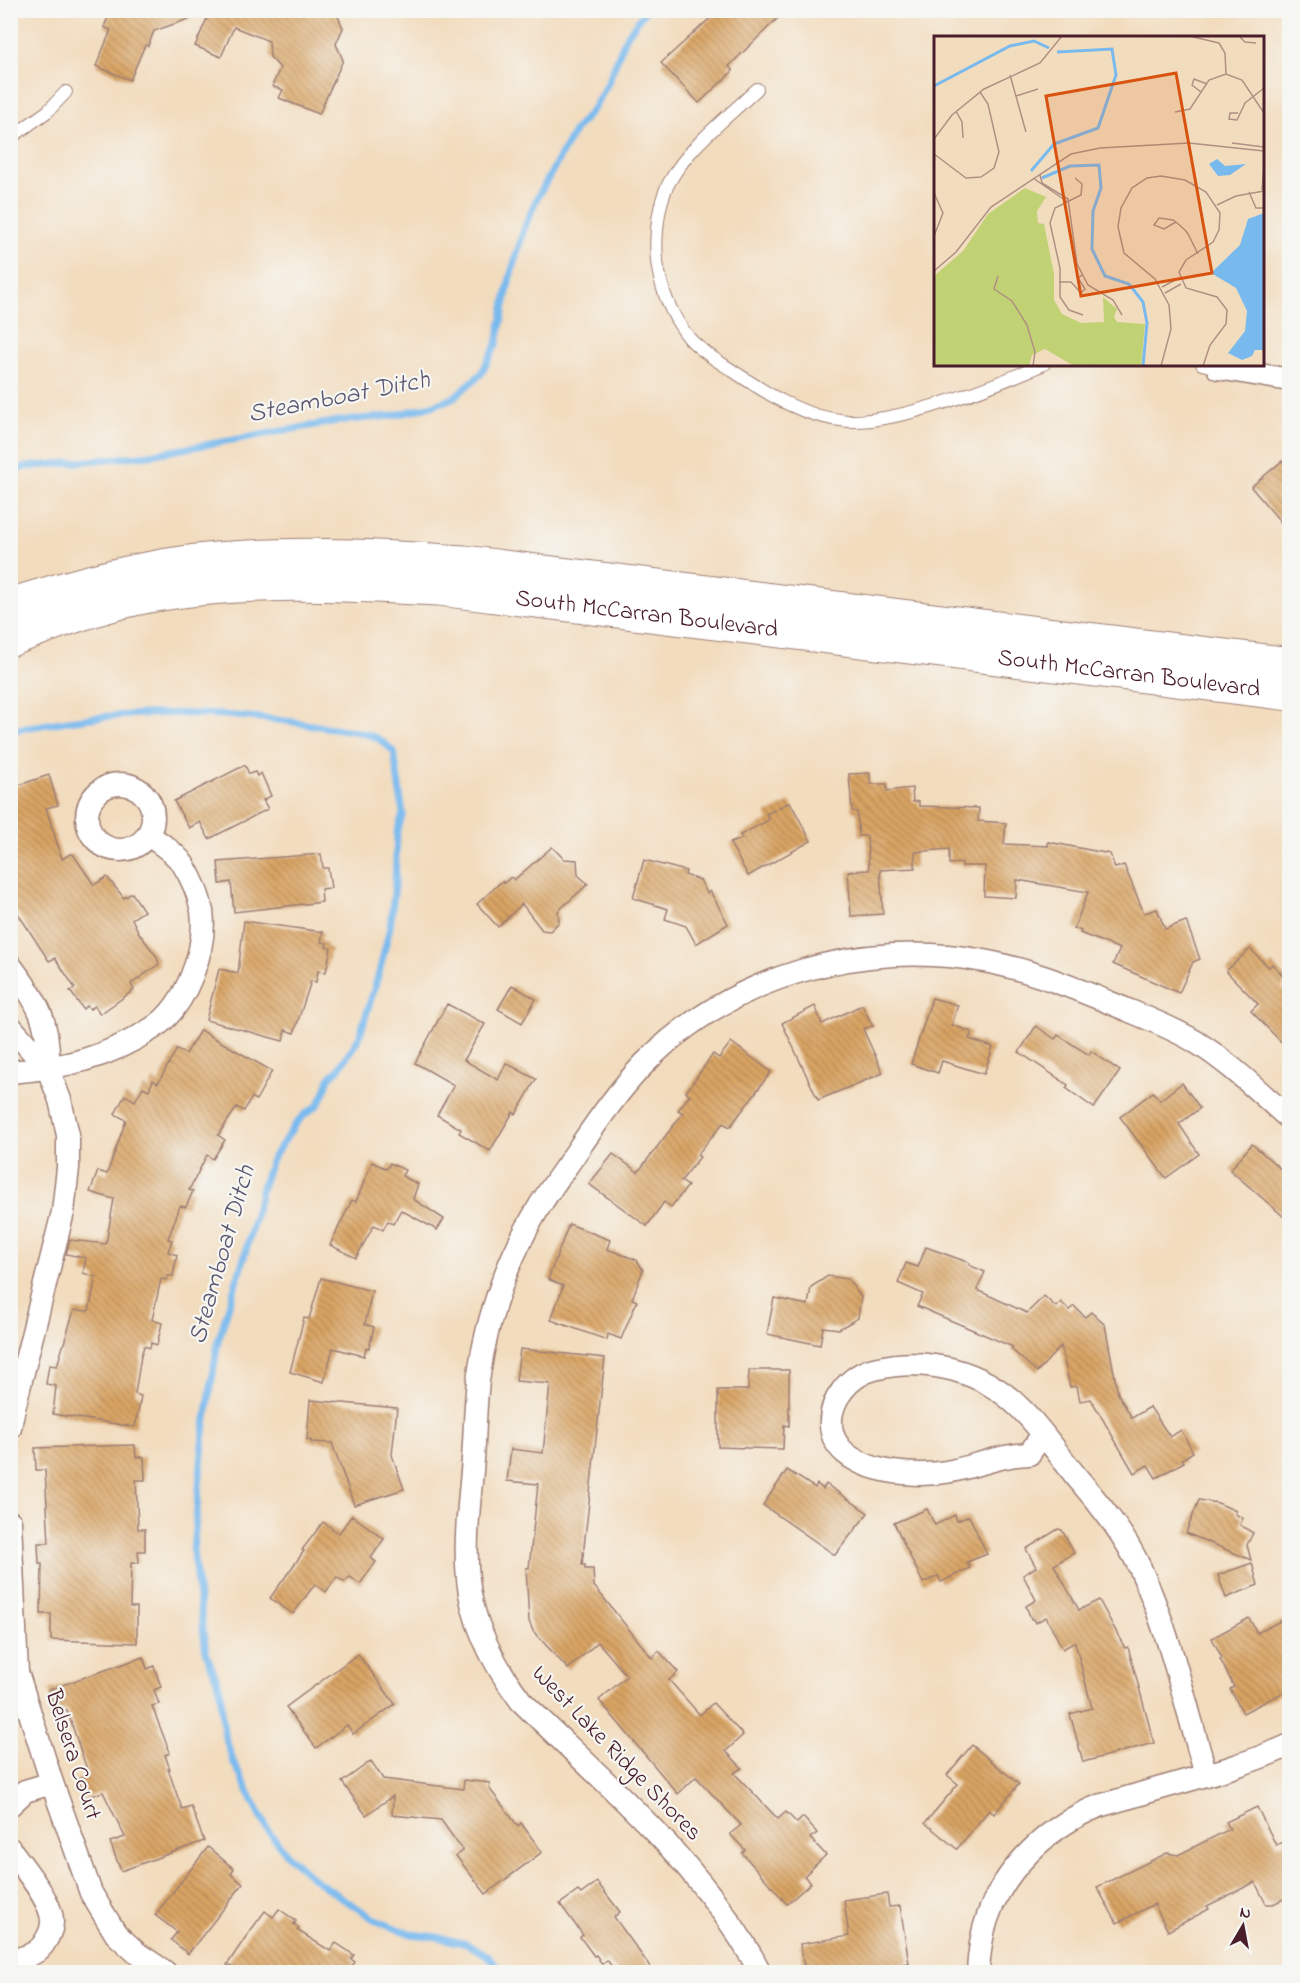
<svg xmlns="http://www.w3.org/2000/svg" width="1300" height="1983" viewBox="0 0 1300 1983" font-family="'Indie Flower',sans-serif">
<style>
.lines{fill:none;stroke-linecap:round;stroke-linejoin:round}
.stream{stroke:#79baee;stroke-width:7}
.building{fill:url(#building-back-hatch)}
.lane-casing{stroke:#9e7e74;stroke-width:14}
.street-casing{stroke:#9e7e74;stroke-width:25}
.primary-casing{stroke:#9e7e74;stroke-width:35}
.lane{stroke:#fff;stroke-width:12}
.street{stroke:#fff;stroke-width:22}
.primary{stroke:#fff;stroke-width:33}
.labels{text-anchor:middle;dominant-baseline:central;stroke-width:4.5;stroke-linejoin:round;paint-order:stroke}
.street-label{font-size:24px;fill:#4a1f2b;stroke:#f6f6f2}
.water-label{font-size:26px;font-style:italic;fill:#5a556f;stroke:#f6f6f2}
.inset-river{fill:none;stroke:#79baee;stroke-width:3}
.inset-road{fill:none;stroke:#af9083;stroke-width:1.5}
.view{fill:#d8530f;fill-opacity:0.15;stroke:#d8530f;stroke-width:3}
.inset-edge{fill:none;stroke:#4a1f2b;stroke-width:3}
</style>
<defs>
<pattern id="building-back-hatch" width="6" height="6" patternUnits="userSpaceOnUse" patternTransform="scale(1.5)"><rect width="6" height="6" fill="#d9a464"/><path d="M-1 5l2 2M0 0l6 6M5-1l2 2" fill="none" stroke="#b28553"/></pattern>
</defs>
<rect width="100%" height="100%" fill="#f6f6f2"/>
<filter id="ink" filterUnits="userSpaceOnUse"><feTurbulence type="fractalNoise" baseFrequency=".0167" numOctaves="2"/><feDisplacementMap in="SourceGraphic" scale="12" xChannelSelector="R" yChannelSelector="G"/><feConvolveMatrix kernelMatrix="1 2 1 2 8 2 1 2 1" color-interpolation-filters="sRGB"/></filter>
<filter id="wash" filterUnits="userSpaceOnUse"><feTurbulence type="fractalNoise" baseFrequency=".008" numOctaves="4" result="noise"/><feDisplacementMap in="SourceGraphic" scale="24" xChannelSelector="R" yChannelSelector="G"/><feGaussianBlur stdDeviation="1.35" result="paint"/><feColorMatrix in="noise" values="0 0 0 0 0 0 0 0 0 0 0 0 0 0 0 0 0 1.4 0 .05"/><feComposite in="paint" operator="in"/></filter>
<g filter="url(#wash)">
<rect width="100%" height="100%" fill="#f2dcbe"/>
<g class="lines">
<!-- stream -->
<g class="stream">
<path d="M10,471L25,467L149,455L338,421L391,416L432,406L453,398L481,374L497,343L510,277L524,229L536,200L575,130L593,109L607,85L626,37L646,10"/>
<path d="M10,731C116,709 212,708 318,726C336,729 356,730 372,736C381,739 388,746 394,752L403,814L397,832L395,884L390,927L379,973L359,1038L338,1070L329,1078L324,1094L318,1105L304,1115L295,1125L272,1159L262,1187L246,1251L218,1341L204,1432L193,1551L206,1652L220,1688L224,1733L233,1761L269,1832L289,1857L314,1879L377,1921L411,1934L437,1937L467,1944L487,1955L501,1972"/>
</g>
</g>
<g id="blocks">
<!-- building -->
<g class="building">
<path d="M111,10H329L337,14L343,28L336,44L343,60L319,114L279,98L283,90L272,86L280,68L270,57L269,41L234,27L221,57L195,46L208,16L203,14L154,31L148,46L145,45L130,80L96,66L111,30L104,27Z"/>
<path d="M719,10H786L729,66L733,71L699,103L661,63Z"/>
<path d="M1282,461L1290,470V533L1251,487Z"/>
<path d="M245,765L249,774L255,772L257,776L261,773L271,796L263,800L268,809L209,839L200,822L189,828L174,801Z"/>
<path d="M870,773V784H887V791L912,788L913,802L919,801V806L979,808L978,821L1006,823L1004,844L1048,846V842L1110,854L1115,868L1124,865L1144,913L1157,909L1165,929L1186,921L1200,959L1193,962L1179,993L1113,964L1120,949L1080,933L1081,931L1074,928L1088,892L1017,880L1016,898L984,896L985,866H962V863L949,864V849L915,852V868L880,870L883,914L851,916L848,871L869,870L867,836H859L857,812L852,811L849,774Z"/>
<path d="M49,775L58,805L46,808L62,859L70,854H73L94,885L107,877L124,898L132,893L144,911L132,919L139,933L157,957L159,964L131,984L134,990L100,1014L95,1006L90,1009L87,1006L83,1009L70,991L75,988L55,958L49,961L17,912L10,916V788Z"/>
<path d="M790,802L811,841L748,876L730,843L742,839L740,835L769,820L766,814Z"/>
<path d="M552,847L564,859L577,860L578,875L588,884L558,911L559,922L550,931L542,930L522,904L498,927L477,904L502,881L504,883L511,877L514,880Z"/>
<path d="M321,854L323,868H328L331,888L321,889L322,902L234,912L231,882L220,884L218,862Z"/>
<path d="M644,860L686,871L685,875L700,880L707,893L710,891L728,924L696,944L686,926L665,919L668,909L633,898Z"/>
<path d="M244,921L323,932L321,942L327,943L326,947L331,948L326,972L318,971L316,982L311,981L294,1033L285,1030L283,1041L206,1020L219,969L238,973Z"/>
<path d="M1250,949L1269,967L1272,964L1288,981L1282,988L1290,996V1051L1251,1011L1258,1004L1226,971Z"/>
<path d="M512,985L536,999L522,1023L498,1009Z"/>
<path d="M932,998L958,1005L952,1025L972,1032L969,1039L993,1047L984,1074L942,1061L938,1073L911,1064Z"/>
<path d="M447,1004L485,1024L464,1060L498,1080L506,1063L536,1079L516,1114L513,1112L490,1151L459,1133L461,1129L437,1115L454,1085L415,1063Z"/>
<path d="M862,1005L873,1026L863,1029L883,1073L818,1100L782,1023L815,1006L822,1024Z"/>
<path d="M1036,1026L1055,1039L1058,1035L1089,1055L1091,1051L1120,1071L1094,1108L1066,1088L1068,1085L1019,1052Z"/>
<path d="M200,1030L272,1071L256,1100L252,1097L244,1111L237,1107L218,1135L225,1140L213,1159L207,1155L189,1190L193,1191L186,1207L180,1206L168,1239L172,1240L168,1252L177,1255L173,1276H168L167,1280L161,1279L152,1320L162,1323L157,1345L151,1343L150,1348L144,1346L141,1356L135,1394L141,1396L135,1427L53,1414L56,1386L46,1384L49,1365L57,1366L74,1310L89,1311L96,1277L83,1273L86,1258L66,1254L70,1240L106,1244L114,1199L90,1192L98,1171L107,1174L126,1120L115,1114L125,1095L135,1101L143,1087L149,1090L153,1080L158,1083L177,1049L186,1054Z"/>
<path d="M731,1042L771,1072L730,1127L723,1123L697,1155L700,1157L681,1181L688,1186L671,1207L664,1202L647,1226L589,1184L613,1154L638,1172L683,1113L678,1110L690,1095L686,1092L713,1054L719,1058Z"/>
<path d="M1182,1083L1200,1108L1179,1124L1199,1154L1166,1178L1120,1117L1153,1092L1160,1100Z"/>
<path d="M1252,1144L1290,1177V1222L1230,1170Z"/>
<path d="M372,1162L387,1169L390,1163L405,1170L402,1176L418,1184L413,1199L444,1219L437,1230L401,1210L393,1224L388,1221L383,1230L374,1225L356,1258L330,1245L352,1200L356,1202Z"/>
<path d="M569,1224L610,1240L607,1249L637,1260L643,1270L632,1299L637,1301L621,1339L608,1334L607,1340L551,1320L563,1286L548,1279Z"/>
<path d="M926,1247L970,1263L969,1265L985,1272L977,1290L1027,1313L1044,1296L1056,1307L1061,1302L1069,1310L1074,1306L1085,1317L1091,1312L1105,1325L1118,1394L1132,1418L1150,1407L1170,1437L1181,1430L1193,1452L1182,1459L1184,1462L1156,1478L1148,1465L1134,1473L1091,1399L1080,1401L1077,1386L1070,1387L1061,1346L1037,1372L1011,1349L1013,1347L917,1306L923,1294L898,1283L906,1263L918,1267Z"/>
<path d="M828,1276L848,1279L861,1297L858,1318L839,1329L823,1327L820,1345L767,1334L774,1298L808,1305L811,1287Z"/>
<path d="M321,1278L372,1291L365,1324L374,1327L369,1348H366L364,1356L333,1348L324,1382L290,1372L304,1318L309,1319Z"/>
<path d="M520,1349L605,1358L582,1565H585V1569H593L594,1586L652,1658L659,1651L678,1672L669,1680L700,1715L713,1703L743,1735L726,1751L742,1768L734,1773L778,1819L786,1812L797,1823L803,1817L817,1833L810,1838L826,1855L804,1876L811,1883L787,1904L742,1853L745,1850L730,1834L741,1825L696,1777L678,1794L599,1700L627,1676L598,1642L568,1669L533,1631L529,1621L526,1568H529L538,1484L507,1481L511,1449L543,1453L550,1384L516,1381Z"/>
<path d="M749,1370H789V1426L784,1425L783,1449L718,1447V1390H748Z"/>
<path d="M310,1400L397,1408L392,1455L404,1489L354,1505L332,1443L311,1442V1440H307Z"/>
<path d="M135,1445L136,1457H144L145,1480H136L138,1529H145V1551H138L139,1563H131L130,1607H137V1643L51,1640V1614H41L42,1564H39L38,1543H49L45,1470H36L35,1448Z"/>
<path d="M787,1470L815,1488L817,1484L823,1489L826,1484L868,1513L835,1555L763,1505Z"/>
<path d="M1199,1500L1218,1503L1236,1511L1235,1514L1243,1518L1240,1525L1253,1533L1247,1545L1251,1560L1186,1533Z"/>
<path d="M927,1509L935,1525L955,1515L957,1521L969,1516L987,1554L967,1562L970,1568L941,1582L938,1576L923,1583L894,1523Z"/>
<path d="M352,1515L384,1539L371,1558L376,1562L360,1584L350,1577L344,1582L337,1577L326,1592L315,1584L293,1614L270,1598L304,1551L302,1550L323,1522L339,1533Z"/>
<path d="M1058,1529L1062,1530L1074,1553L1054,1565L1079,1610L1099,1600L1125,1648L1128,1647L1154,1743L1083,1762L1070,1714L1092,1708L1075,1642L1063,1649L1046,1617L1035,1623L1033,1619H1031L1026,1606L1036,1600L1023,1575L1036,1567L1026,1549Z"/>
<path d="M1252,1563L1258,1585L1226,1598L1218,1575Z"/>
<path d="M1290,1616V1689L1243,1713L1230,1689L1234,1687L1220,1659L1222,1658L1212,1638L1249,1618L1257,1633Z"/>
<path d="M358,1654L395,1704L353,1734L347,1725L316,1748L286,1707Z"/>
<path d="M143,1657L147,1669L154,1666L161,1687L154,1690L159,1704L152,1706L170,1753L165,1755L170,1769H168L182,1809L191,1806L204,1841L121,1871L110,1842L125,1837L103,1792L85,1798L78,1779L89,1775L80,1749L67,1710H55L48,1690Z"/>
<path d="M972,1745L1019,1784L994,1814L989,1810L957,1849L925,1823L958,1784L947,1775Z"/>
<path d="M371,1761L383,1779L463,1789L464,1780L490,1783L489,1788L518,1826L521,1823L542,1852L486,1894L456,1856L463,1851L441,1820L392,1815L393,1796L366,1815L342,1782Z"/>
<path d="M1257,1807L1276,1845L1290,1839V1896L1273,1904H1266L1255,1882L1207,1906L1209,1909L1168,1931L1154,1904L1117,1923L1097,1887L1167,1853L1178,1855L1230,1829L1226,1822Z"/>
<path d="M208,1847L234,1869L231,1874L243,1884L188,1954L171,1940L177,1932L155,1915Z"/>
<path d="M597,1882L620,1912L614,1917L654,1972H616L607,1960L602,1964L596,1955L594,1956L580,1937L583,1935L560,1904L578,1891L581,1894Z"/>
<path d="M887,1894L889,1907L900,1906L909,1963L850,1972H848L847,1968L805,1972L800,1944L849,1936L844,1900Z"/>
<path d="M279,1909L296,1921L294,1924L299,1928L297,1930L330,1951L336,1943L354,1955L351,1959L355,1962L348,1972H234L235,1969L227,1965L245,1938L265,1911L273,1917Z"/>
</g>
</g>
</g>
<g filter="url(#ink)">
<use href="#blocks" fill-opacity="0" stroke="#9e7e74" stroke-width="1.5"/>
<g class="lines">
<defs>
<g id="lane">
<path d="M757,89C729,116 689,146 670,181C656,205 653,251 660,278C665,299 676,322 690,339C701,351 716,360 730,369C766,393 803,418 848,421C903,423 993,386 1044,364"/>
<path d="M10,135L16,134L48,111L66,92"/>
<path d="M1202,364L1218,368"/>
</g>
<g id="street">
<path d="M1218,368L1290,380"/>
<circle cx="120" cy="817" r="33"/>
<path d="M10,965C38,1003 50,1020 48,1069"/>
<path d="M10,1026L48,1069L60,1100L68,1135V1168L63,1212L13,1412L10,1428"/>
<path d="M10,1072C63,1068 108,1058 153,1028C186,1007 207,949 202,911C199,895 191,877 183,864C174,852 160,843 148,835"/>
<path d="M1043,1434L1029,1454C998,1455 975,1467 946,1472C911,1478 835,1472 831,1426C829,1400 850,1375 874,1369C926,1356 982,1370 1020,1408C1041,1428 1057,1453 1075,1475C1099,1504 1124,1533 1140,1568C1170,1633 1186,1706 1206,1775"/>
<path d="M10,1522L17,1672L52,1783L91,1893L116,1934L138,1954L165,1972"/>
<path d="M10,1805L25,1791L52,1783"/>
<path d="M10,1849C22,1866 53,1902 52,1922C52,1928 49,1935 46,1940C39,1954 25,1958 10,1960"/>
<path d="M760,1972C704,1865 607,1785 521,1701C494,1665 472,1625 468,1579C464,1540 470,1498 473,1459C475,1433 475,1406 478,1381C486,1320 507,1260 539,1207C551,1187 566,1168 579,1148C599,1119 619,1090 644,1064C729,976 865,938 984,961C1027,969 1066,985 1106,1001C1136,1014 1168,1025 1196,1042C1230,1063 1260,1093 1290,1119"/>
<path d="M978,1972C979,1954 981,1936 987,1919C1004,1868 1050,1825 1099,1806C1115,1801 1131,1797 1147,1792C1195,1778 1244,1766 1290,1745"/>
</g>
<g id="primary">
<path d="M10,605C77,584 146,565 216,559C299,552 381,556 464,562L1290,664"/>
<path id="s1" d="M10,640C54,623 104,604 149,596C245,579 343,584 439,589L1290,694"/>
</g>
</defs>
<!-- lane casing -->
<use href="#lane" class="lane-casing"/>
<!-- street casing -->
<use href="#street" class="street-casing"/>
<!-- primary casing -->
<use href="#primary" class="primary-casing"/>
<!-- lane -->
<use href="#lane" class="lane"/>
<!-- street -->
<use href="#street" class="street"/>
<!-- primary -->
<use href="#primary" class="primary"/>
</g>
</g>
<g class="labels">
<!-- street labels -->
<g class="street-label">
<text stroke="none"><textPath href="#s1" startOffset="646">South McCarran Boulevard</textPath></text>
<text stroke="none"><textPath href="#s1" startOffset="1132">South McCarran Boulevard</textPath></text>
<text transform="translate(616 1754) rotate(46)">West Lake Ridge Shores</text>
<text transform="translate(72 1755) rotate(72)">Belsera Court</text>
</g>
<!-- water labels -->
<g class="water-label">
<text transform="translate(339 398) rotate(-11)">Steamboat Ditch</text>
<text transform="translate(223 1255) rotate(-74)">Steamboat Ditch</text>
</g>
</g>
<!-- overview -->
<g transform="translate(934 36)">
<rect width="330" height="330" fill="#f2dcbe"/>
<path d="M91,152L112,161L103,175L104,187L110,188L120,238V264L128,278L147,287L170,286L169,261L183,273L180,281L183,286L211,288L207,330H140L111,313L98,319L95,330H0V240L29,215L54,178Z" fill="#c1d275"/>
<path d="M283,123L291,130L312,128L296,139L284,140L275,128ZM330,177V314H321L318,320L308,324L294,317L311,295L313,275L302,252L277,237L306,209L314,183Z" fill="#79baee"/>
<path class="inset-river" d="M0,50L76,10L100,5L115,12M97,135L120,108L164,92L182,39L178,13L123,16M108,142L136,130L165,129L167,152L159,175L158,213L171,240L195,248L209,266L213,287L209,330"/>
<path class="inset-road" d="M255,0L285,7L291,17L292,38M305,0L311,6L322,7M76,39L92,96M267,56L258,49L260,43L273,48M82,60L104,53M22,75L28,86L29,102M241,76L256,73L275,44L292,38L308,44L330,77M304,77H296L295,83L303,84L311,67L330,52M0,103L18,79L50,53L106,27L128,0M298,107L330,111M0,118L32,142L47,141L60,132L65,116L54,68L46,56M106,139L108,147L134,163L143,228L154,249L179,264L188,279M99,142L135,167M141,142L148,148L147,159L121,172L116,187L126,232V261L135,274L149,279M328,154L330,131M315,156L322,172H330M0,157L9,177L0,200M283,169L302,160L330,155M242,186L230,193L220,189L225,182L239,184L242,186L251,194L254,198L264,218M0,235L22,216L57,171L137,118L166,112L255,107L330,115M64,240L60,253L78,265L93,289L101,316L99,330M125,246H137L147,257L151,253L144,242L148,239M228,251L245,242M231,257L247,248M227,330L237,293L235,269L221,243L190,217L184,191L187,172L198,152L213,142L227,140L251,144L272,156L286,177L285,194L279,206L252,224L245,236L252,252L283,261L293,274L292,288L276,309L269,330"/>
<path class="view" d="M242,37L278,237L147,260L112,60Z"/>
<rect width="330" height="330" class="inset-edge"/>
</g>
<!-- margin -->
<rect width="1300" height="1983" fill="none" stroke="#f6f6f2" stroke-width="36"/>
<!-- north arrow -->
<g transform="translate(1243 1926) rotate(10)" stroke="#f6f6f2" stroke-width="4.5" paint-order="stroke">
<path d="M0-4.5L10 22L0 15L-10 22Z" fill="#4a1f2b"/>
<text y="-9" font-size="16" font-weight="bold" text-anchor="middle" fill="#4a1f2b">N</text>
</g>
</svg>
